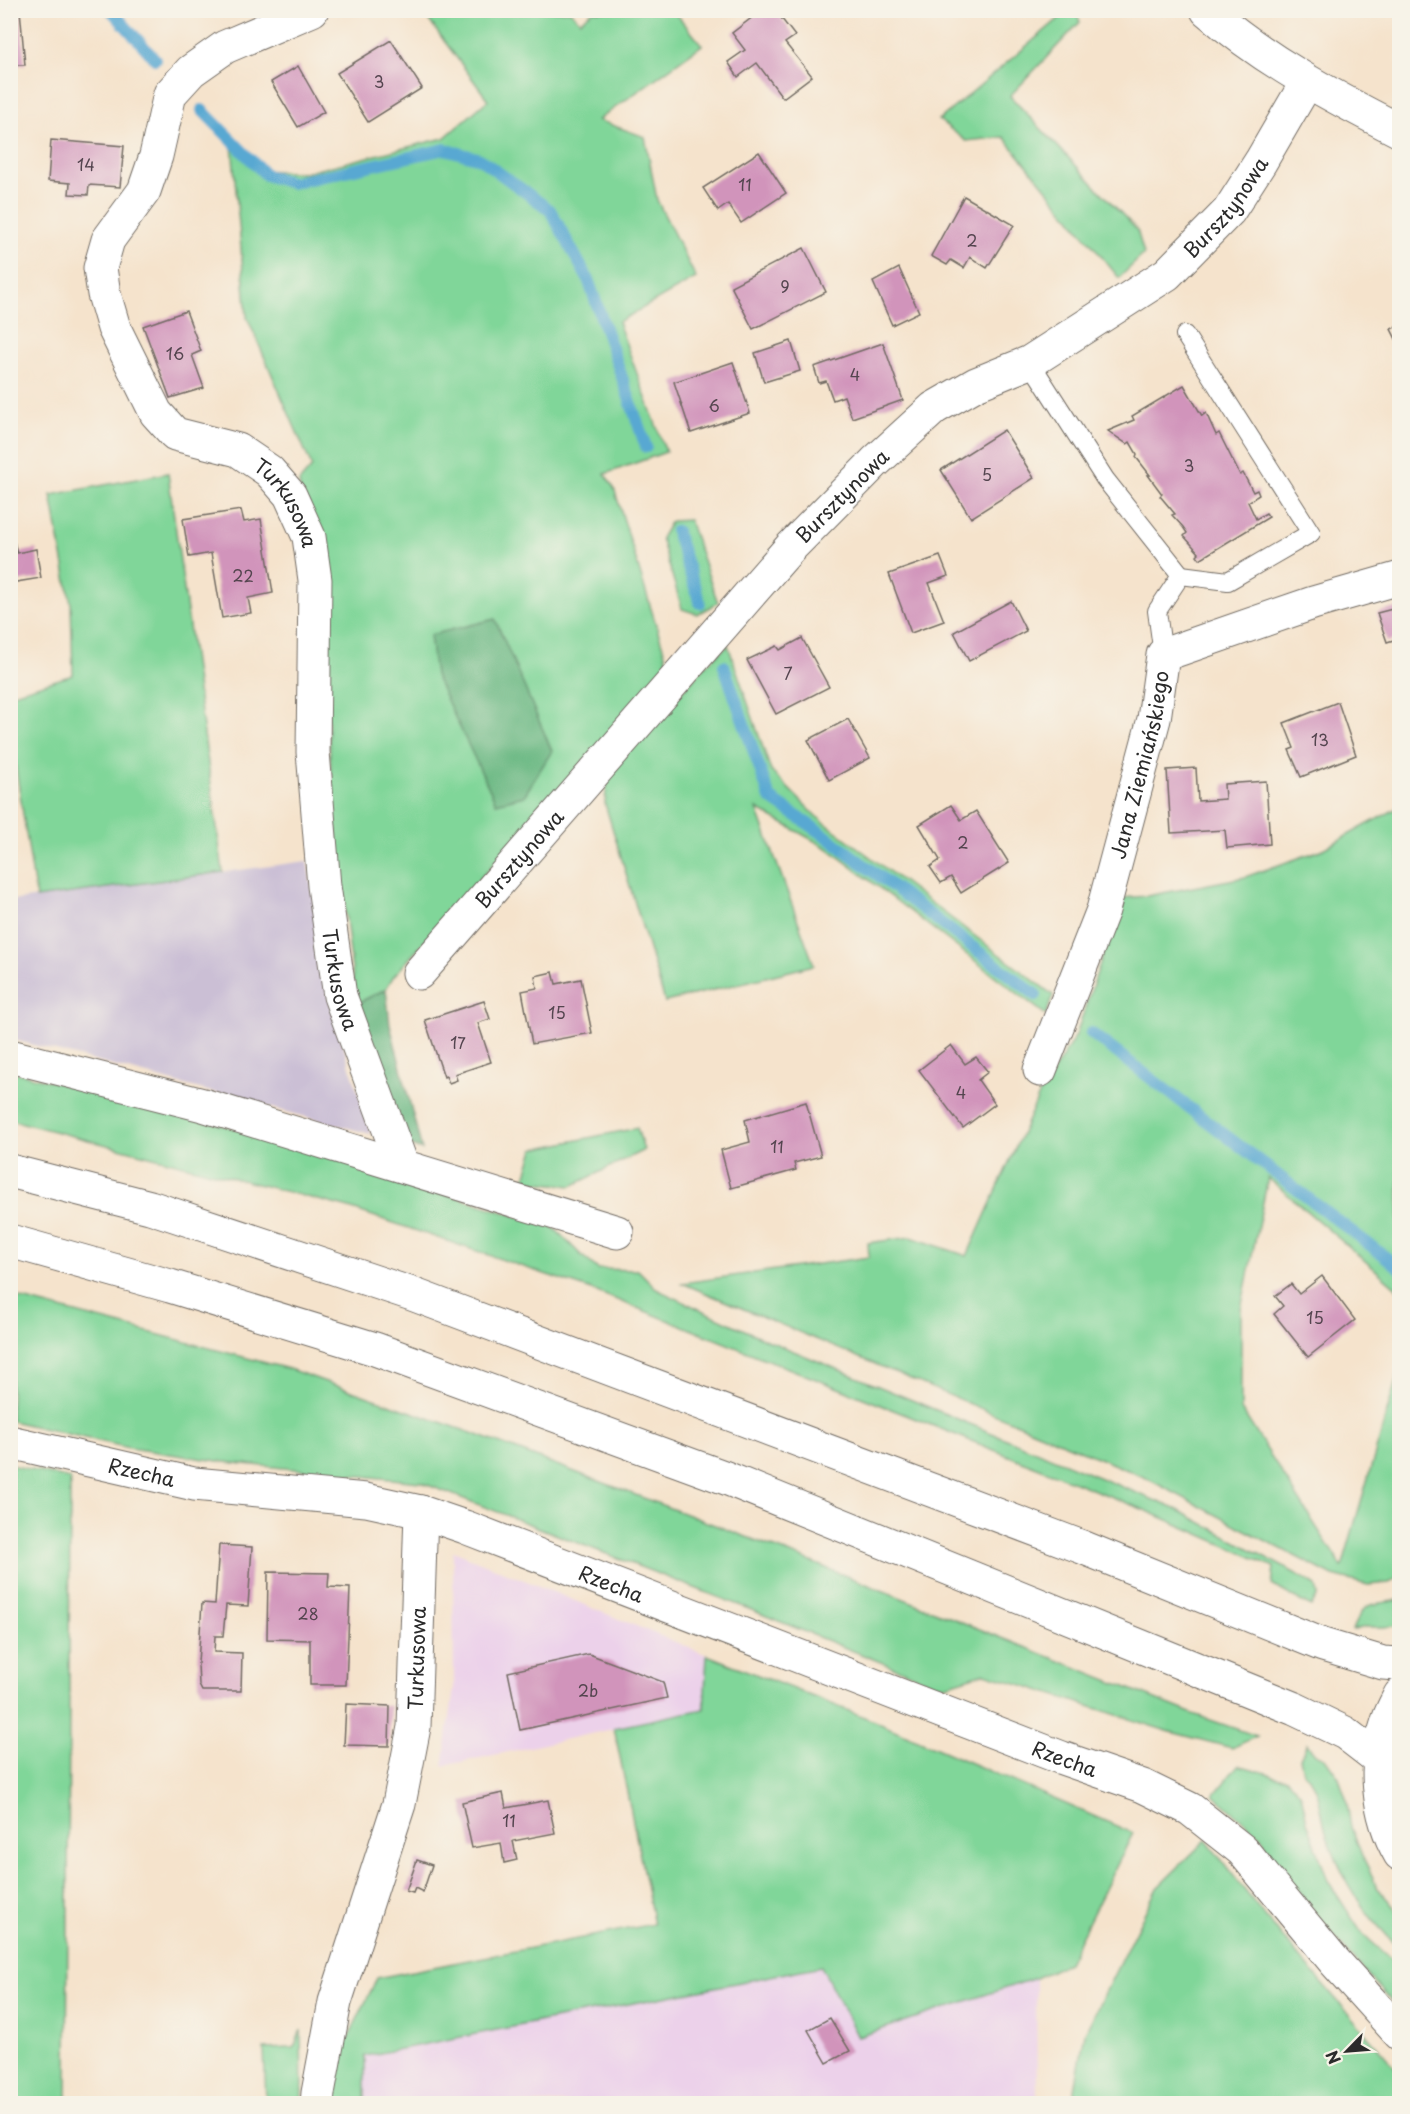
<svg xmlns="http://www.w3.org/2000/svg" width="1410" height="2114" viewBox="0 0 1410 2114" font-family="'Playpen Sans',sans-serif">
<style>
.built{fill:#ecd1ea}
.industrial{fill:#cbbfd5}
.green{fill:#80d699;stroke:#568062;stroke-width:1.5}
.forest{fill:#68b781;stroke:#4a7156;stroke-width:1.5}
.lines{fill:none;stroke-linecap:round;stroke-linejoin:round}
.stream{stroke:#58a8d2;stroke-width:12}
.building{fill:#d194bb}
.service-casing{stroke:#726b63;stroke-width:20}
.minor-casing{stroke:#726b63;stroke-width:35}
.tertiary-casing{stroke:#726b63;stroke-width:35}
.primary-casing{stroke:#726b63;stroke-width:35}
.service{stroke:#fff;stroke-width:18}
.minor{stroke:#fff;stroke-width:33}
.tertiary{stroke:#fff;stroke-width:33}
.primary{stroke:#fff;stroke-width:33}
.labels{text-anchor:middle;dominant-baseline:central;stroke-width:4.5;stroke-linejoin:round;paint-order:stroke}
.number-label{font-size:16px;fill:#54454f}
.street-label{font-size:20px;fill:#2b2b2b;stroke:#f7f3e8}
</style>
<rect width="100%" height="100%" fill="#f7f3e8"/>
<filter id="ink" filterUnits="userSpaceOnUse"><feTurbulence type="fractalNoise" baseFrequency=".0167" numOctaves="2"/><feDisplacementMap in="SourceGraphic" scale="12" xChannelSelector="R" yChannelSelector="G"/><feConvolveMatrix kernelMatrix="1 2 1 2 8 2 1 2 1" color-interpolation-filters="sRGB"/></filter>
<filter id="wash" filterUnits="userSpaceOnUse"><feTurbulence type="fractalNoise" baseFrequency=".008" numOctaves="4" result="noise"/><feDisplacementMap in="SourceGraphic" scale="24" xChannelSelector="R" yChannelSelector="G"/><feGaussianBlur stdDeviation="1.35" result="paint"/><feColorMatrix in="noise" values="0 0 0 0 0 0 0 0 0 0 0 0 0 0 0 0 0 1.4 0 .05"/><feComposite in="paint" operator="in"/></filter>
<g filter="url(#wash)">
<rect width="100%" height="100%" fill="#f5e3cc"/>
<!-- built -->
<g class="built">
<path d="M453,1551L707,1655L705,1709L443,1766L454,1688Z"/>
<path d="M822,1966L858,2037L1036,1978L1037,2103H365V2056Z"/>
</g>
<!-- industrial -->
<path class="industrial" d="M307,861L339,1032L371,1134L11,1039L10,901Z"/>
<!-- green -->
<g class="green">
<path d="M422,11H570L580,21L593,11H674L702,45L598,120L645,137L657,200L696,278L618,322L666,452L605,474L614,488L669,667L393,977L386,989L356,1004L333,807L324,649L299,482L312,467L247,317L232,145L263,170L304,173L444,138L488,100Z"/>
<path d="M1068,11H1076L1080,22L1010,96L1137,230L1144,254L1119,278L1004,137L966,141L939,120Z"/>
<path d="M168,473L223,872L36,898L11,736L10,694L73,675L71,604L51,495Z"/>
<path d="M689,520L718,603L697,614L682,609L661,538L671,521Z"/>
<path d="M728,645L771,771L816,816L1053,995L1046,1015L827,848L757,809L814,965L665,1002L605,804L607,774L707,664Z"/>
<path d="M1399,807V1290L1268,1178L1241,1309V1409L1342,1567L1399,1371V1577L1389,1583L1368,1585L1333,1576L1144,1477L682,1283L869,1257L868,1243L911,1237L967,1256L1040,1093L1076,1035L1122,898L1147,896L1245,877L1321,850Z"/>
<path d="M10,1071L257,1134L554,1228L581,1255L598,1269L638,1270L658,1290L762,1338L1178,1510L1302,1577L1316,1586L1318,1595L1311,1607L1272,1585L1274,1567L1147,1511L592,1290L349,1208L11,1120Z"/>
<path d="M637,1128L644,1150L572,1186L524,1181L534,1149Z"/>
<path d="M11,1296L289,1369L480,1436L786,1552L1193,1714L1257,1736L1232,1748L1167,1731L985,1673L946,1685L935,1684L749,1609L420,1482L225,1462L129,1448L11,1421Z"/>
<path d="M11,1465L70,1479L67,2103H11Z"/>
<path d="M1399,1600V1625C1388,1628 1379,1627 1368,1627C1362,1627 1358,1630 1352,1630C1365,1599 1370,1606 1399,1600Z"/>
<path d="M707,1655L862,1716L1133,1833L1068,1963L1036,1978L858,2037L821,1966L365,2056V2103L336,2104L337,2061L377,1978L654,1924L614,1728L704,1709Z"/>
<path d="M1307,1744L1315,1754L1325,1758L1339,1778L1346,1798L1351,1827L1363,1858L1377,1887L1399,1913V1948C1392,1942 1386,1934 1380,1928C1355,1901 1339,1870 1327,1836C1320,1815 1322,1786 1303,1772L1300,1758Z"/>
<path d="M1238,1765L1287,1779L1301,1794L1307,1821L1328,1881L1361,1932L1399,1967V2010L1331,1933L1287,1877L1260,1836L1214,1795Z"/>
<path d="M1206,1840L1266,1918L1399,2072V2103L1075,2104L1074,2095L1085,2033L1157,1888Z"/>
<path d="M301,2030L302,2103H266L264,2049L294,2048Z"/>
</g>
<!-- forest -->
<g class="forest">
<path d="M495,619L552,751L524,796L496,803L435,675L430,635Z"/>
<path d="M386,989L390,1025L422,1150L400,1142L356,1004Z"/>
</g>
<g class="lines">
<!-- stream -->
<g class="stream">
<path d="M111,10L155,59"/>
<path d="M202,110L266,175L292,183L445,149L480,159L550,210L588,279L646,447"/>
<path d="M676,531L700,603"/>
<path d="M724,666L770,798L826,836L1036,995"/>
<path d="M1091,1033L1400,1268"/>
</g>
</g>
<g id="blocks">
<!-- building -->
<g class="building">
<path d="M10,10H20L25,65H10Z"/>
<path d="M762,10H775L795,36L785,43L812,76L783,98L757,63L738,77L728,62L745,50L732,33Z"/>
<path d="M391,40L422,88L368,122L337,73Z"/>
<path d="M298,66L324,112L298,127L271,82Z"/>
<path d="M51,140L124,146L120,187L89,185L88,195L69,194L70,183L48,181Z"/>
<path d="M759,152L786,193L741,223L728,204L718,211L703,188Z"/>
<path d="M964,196L1014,225L987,268L970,257L964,268L951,260L947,265L931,256Z"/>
<path d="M804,248L826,292L753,329L731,286Z"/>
<path d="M899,268L919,312L892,325L873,282Z"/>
<path d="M186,311L201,351L192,355L204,388L170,398L143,326Z"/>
<path d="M1400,325V347L1391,329Z"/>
<path d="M791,341L800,371L764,382L755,353Z"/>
<path d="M883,343L903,400L852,418L844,396L833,400L826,381L819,383L814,367Z"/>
<path d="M733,362L750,413L691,433L674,382Z"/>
<path d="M1184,385L1202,416L1206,413L1216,435L1219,433L1240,475L1243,473L1253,492L1257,490L1259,495L1248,502L1256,519L1266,513L1269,517L1200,559L1197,555L1199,553L1184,536L1187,533L1183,527L1172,515L1175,514L1160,496L1162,494L1148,475H1150L1136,457L1137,454L1130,442L1127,444L1108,431L1134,420L1132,416Z"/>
<path d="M1004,430L1034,478L971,518L941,470Z"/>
<path d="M241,510L244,522L261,519L273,593L248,598L251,613L222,618L211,553L189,557L183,519Z"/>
<path d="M10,541H14L17,553L36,549L41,578L10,583Z"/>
<path d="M940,556L948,576L929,583L944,621L911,633L889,574Z"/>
<path d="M1011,601L1026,631L969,661L954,632Z"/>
<path d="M1400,607V638L1387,642L1377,613Z"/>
<path d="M802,638L829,687L776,714L747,660L777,646L780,650Z"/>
<path d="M1338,702L1356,755L1301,777L1289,750L1294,748L1284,723Z"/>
<path d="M848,719L870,758L829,780L808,740Z"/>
<path d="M1196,768L1198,801L1225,799L1224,784L1266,781L1270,844L1227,848L1225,830L1171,833L1167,770Z"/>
<path d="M951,805L961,820L976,811L1009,863L961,893L951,877L941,883L930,867L940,860L919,825Z"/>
<path d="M553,972L556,984L581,979L592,1033L532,1044L522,991L537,988L535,976Z"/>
<path d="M484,1001L490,1019L478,1023L491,1062L455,1074L457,1080L449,1083L446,1076L444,1077L425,1020Z"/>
<path d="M951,1045L965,1064L976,1057L988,1072L978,1080L995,1104L963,1128L919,1070Z"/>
<path d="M806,1102L821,1156L794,1163L796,1170L731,1188L721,1150L750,1142L745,1120Z"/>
<path d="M1322,1276L1355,1320L1308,1357L1274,1314L1283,1306L1275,1296L1291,1284L1299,1294Z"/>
<path d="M219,1545L252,1547L248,1606L226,1605L223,1636H215L214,1652L242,1653L241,1691H202L199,1685L198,1663L202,1603L215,1604Z"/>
<path d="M268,1572L329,1573L328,1587L350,1588L346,1685H310V1640L267,1639Z"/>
<path d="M589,1654L663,1682L667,1698L520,1730L508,1672Z"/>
<path d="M346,1704L390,1706L389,1746L344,1745Z"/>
<path d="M503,1793L506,1808L548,1800L555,1833L513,1841L517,1860L504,1863L501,1843L472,1848L462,1802Z"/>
<path d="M417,1860L432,1865L423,1892L415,1888L413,1893L406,1891Z"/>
<path d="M830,2018L850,2051L827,2063L808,2030Z"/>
</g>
</g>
</g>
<g filter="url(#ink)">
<use href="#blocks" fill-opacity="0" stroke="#726b63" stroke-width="1.5"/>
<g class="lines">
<defs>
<g id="service">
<path d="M1030,362L1105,479L1181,575L1157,611L1163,655"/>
<path d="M1181,575L1228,581L1311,533L1185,335"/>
</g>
<g id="minor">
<path id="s1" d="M312,10L225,47L191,71L170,94L156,156L144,191L108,240L100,268L104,294L114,328L156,413L175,434L238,450L269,471L290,495L309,537L315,580L313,752L324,886L340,996L402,1165"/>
<path id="s2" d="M419,973L791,547L875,462L934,408L976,384L1030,362L1167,274L1229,211L1261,161L1307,82"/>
<path d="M10,1056L203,1105L617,1232"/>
<path id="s3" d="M1040,1070L1103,910L1154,719L1163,655L1313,603L1400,578"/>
<path id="s4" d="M10,1442L194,1484L366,1500L421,1512L465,1527L1062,1758L1143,1786L1190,1809L1242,1850L1335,1962L1400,2034"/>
<path id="s5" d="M317,2104L318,2093L335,2002L399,1804L414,1727L421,1512"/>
</g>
<path id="tertiary" d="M1207,10C1265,61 1332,96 1400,131"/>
<g id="primary">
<path d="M10,1171L150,1207L412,1294L1082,1547L1323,1645L1383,1663L1400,1664"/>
<path d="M10,1241L170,1286L375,1349L726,1478L1295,1709L1345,1733L1380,1760"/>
<path d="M1400,1695C1396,1703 1391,1712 1388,1721C1373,1763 1377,1815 1400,1854"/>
</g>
</defs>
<!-- service casing -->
<use href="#service" class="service-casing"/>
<!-- minor casing -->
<use href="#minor" class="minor-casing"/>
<!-- tertiary casing -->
<use href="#tertiary" class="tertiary-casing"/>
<!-- primary casing -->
<use href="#primary" class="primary-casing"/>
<!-- service -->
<use href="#service" class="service"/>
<!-- minor -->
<use href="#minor" class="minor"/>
<!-- tertiary -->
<use href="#tertiary" class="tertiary"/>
<!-- primary -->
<use href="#primary" class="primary"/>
</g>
</g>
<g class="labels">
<!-- number labels -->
<g class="number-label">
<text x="379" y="81">3</text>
<text x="86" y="164">14</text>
<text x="745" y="184">11</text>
<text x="972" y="240">2</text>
<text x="785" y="286">9</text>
<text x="175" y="353">16</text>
<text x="855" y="374">4</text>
<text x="714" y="405">6</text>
<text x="1189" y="465">3</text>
<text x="987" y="474">5</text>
<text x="243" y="575">22</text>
<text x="788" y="673">7</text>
<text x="1320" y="739">13</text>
<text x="963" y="842">2</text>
<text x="557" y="1012">15</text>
<text x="458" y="1042">17</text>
<text x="961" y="1092">4</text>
<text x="777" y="1146">11</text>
<text x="1315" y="1317">15</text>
<text x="308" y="1613">28</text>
<text x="588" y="1690">2b</text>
<text x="509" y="1820">11</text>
</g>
<!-- street labels -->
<g class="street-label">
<text stroke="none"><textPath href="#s2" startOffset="1124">Bursztynowa</textPath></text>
<text stroke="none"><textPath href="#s2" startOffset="638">Bursztynowa</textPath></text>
<text stroke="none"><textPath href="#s1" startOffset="682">Turkusowa</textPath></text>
<text stroke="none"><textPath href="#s3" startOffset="322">Jana Ziemiańskiego</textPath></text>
<text stroke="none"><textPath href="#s2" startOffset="152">Bursztynowa</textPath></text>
<text stroke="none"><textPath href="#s1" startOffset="1168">Turkusowa</textPath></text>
<text stroke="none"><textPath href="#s4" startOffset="135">Rzecha</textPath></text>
<text stroke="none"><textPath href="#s4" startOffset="621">Rzecha</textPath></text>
<text stroke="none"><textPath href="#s5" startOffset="459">Turkusowa</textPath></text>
<text stroke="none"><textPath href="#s4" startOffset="1107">Rzecha</textPath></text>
</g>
</g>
<!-- margin -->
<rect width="1410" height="2114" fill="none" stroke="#f7f3e8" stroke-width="36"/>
<!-- north arrow -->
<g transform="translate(1347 2051) rotate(245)" stroke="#f7f3e8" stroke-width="4.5" paint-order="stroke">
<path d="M0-4.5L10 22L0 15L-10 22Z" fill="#2b2b2b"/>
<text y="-9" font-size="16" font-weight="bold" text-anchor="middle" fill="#2b2b2b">N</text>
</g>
</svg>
